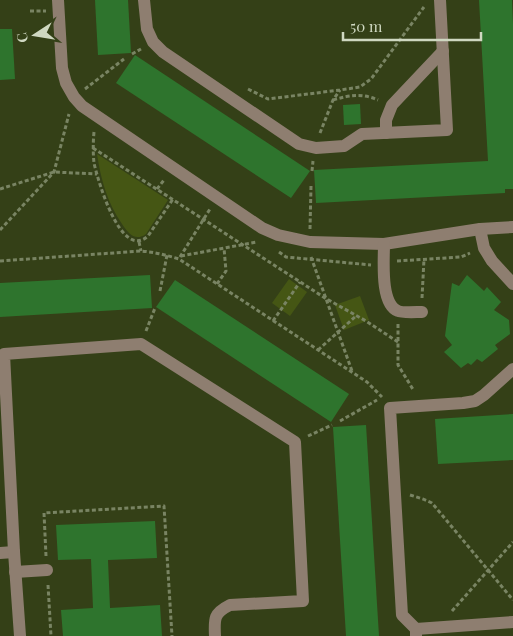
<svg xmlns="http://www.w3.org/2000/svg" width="513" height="636" viewBox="0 0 513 636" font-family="'Playfair Display',serif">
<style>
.green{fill:#455614}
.building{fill:#2e742d}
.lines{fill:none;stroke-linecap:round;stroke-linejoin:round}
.path{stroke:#798463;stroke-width:3;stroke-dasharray:4 2.5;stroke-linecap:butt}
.minor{stroke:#8e7e70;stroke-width:12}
</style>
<rect width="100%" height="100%" fill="#344017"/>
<!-- green -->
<g class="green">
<path d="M97,154L168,200L146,234C135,242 128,233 122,224C107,202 101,180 97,154Z"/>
<path d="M289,279L307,292L290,316L272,303Z"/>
<path d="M360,296L369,320L344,330L335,305Z"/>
</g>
<!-- building -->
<g class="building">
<path d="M95,0H128L131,53L98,55Z"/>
<path d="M479,0H512L513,24V189H505V193L316,203L314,170L488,161Z"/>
<path d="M0,29H12L15,79L0,80Z"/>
<path d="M135,55L310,171L291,198L116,83Z"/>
<path d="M360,104L361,124L344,125L343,105Z"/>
<path d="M150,275L152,308L0,317V283Z"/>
<path d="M467,275L484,291L487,287L501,302L494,310L509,320L510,334L495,345L498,349L482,362L477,359L471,365L468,363L461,368L444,352L452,345L445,336L452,283L459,286Z"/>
<path d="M175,280L349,394L331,422L156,307Z"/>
<path d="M513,414V460L438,464L435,419Z"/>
<path d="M366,425L379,636H346L333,427Z"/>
<path d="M155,521L157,558L108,560L110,608L160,605L162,636H63L61,610L93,608L91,559L58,560L56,525Z"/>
</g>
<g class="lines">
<!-- path -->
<g class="path">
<path d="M30,11H46"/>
<path d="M132,54L141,49"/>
<path d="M85,89L124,59"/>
<path d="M248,89L268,99L340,90L360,87L371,79L424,7"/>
<path d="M333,100C350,95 362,93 378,100"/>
<path d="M94,132C93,143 93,153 94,163C98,181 121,261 148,236L173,199"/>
<path d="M320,133L333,100L340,90"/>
<path d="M93,148L325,298L366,321L398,342"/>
<path d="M312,171L313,161"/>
<path d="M0,189L54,172L97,174"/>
<path d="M157,189L164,180"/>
<path d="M310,229L311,186"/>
<path d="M0,230L54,172L69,114"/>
<path d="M139,242L141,251"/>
<path d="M279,252L286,257L371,265"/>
<path d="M181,256L257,242"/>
<path d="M180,257L210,209"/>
<path d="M311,257L352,371"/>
<path d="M0,261L141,251C154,252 166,255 179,259L367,382L382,397"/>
<path d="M397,261L461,257L470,253"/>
<path d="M217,284L226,271L224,248"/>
<path d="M160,291L167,255"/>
<path d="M422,298L424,259"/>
<path d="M273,321L300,282"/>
<path d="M398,324V365L414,391"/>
<path d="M146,331L155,308"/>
<path d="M318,350L356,316"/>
<path d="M340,421L377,400"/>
<path d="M308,436L332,425"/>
<path d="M410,495L423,499L432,503L513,600"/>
<path d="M46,556L44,513L164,506L172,636"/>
<path d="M48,585L51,636"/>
<path d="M452,611L513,542"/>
</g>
<!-- minor -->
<g class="minor">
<path d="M58,0L62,68L66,83L74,97L82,106L262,228L278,235L310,242L384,244L480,229L513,227"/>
<path d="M144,0L147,29L153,42L163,52L299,144L316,148L344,146L362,134L447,130L440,0"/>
<path d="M386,133V120L392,105L443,51"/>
<path d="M480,229L484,248L492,261L513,284"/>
<path d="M384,244C384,260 380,304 398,311C402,313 416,312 422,312"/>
<path d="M0,553L14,552"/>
<path d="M15,572L47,570"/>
<path d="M416,629L513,622"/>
<path d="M20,636L14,552L4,354L141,344L295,442L303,601L230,605C214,613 214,618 215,636"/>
<path d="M416,636V629L402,615L390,408L463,403L475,401L484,395L513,369"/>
</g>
</g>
<!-- north arrow -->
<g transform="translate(35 35) rotate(258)" stroke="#344017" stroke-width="4" paint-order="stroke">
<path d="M0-4L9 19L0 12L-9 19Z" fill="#cfd8c1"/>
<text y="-8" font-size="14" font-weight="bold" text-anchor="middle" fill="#cfd8c1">С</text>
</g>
<!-- scale -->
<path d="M343 32v8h138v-8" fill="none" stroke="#cfd8c1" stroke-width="2.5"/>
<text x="350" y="32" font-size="15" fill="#cfd8c1" stroke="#344017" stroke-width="4" paint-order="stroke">50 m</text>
</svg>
